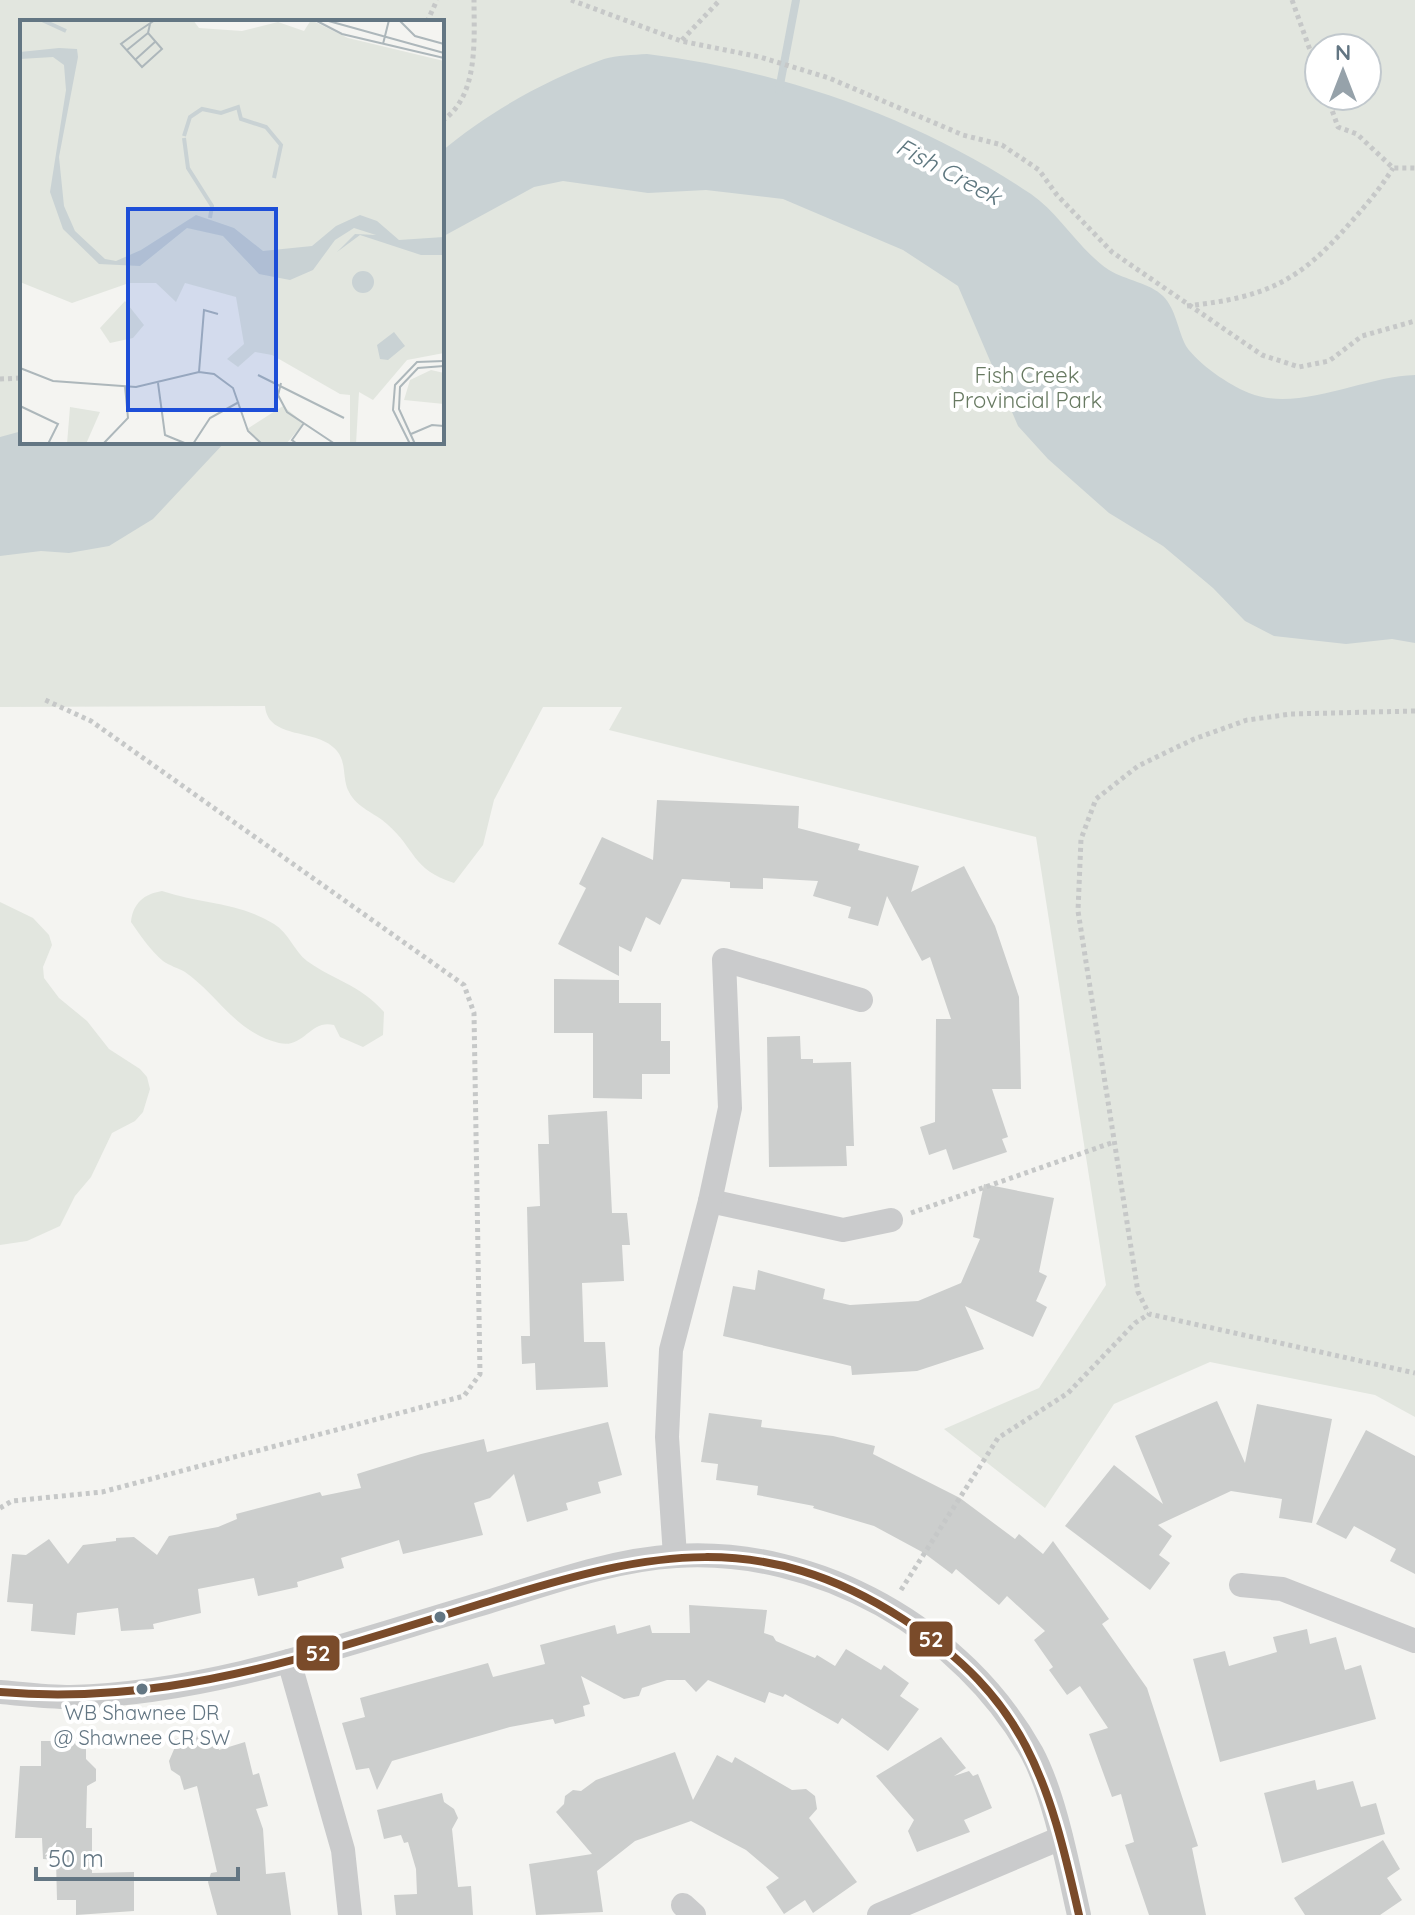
<svg xmlns="http://www.w3.org/2000/svg" width="1415" height="1915" viewBox="0 0 1415 1915" font-family="Quicksand,sans-serif">
<style>
.green{fill:#e2e6df;fill-rule:evenodd}
.water{fill:#c9d2d4}
.lines{fill:none;stroke-linecap:round;stroke-linejoin:round}
.stream{stroke:#c9d2d4;stroke-width:8}
.building{fill:#cccecd}
.path{stroke:#c6c8c8;stroke-width:5;stroke-dasharray:4 4;stroke-linecap:butt}
.street{stroke:#cacbcc;stroke-width:24}
.bus-1-casing{stroke:#fff;stroke-width:14}
.bus-1{stroke:#7a4b2a;stroke-width:8}
.bus-dot{fill:#637683;stroke:#fff;stroke-width:3}
.labels{text-anchor:middle;dominant-baseline:central;stroke-width:8;stroke-linejoin:round;paint-order:stroke}
.bus-label{font-size:20px;fill:#637683;stroke:#fff}
.park-label{font-size:22px;fill:#687a62;stroke:#fff}
.water-label{font-size:24px;font-style:italic;fill:#5f7880;stroke:#fff}
.inset-river{fill:none;stroke:#c9d2d4;stroke-width:4}
.inset-road{fill:none;stroke:#adb7bb;stroke-width:2}
.view{fill:#1d4ed8;fill-opacity:0.15;stroke:#1d4ed8;stroke-width:4}
.inset-edge{fill:none;stroke:#637683;stroke-width:4}
.line-badge{stroke:#fff;stroke-width:3}
.badge-label{font-size:22px;text-anchor:middle;font-weight:bold;fill:#fff}
</style>
<rect width="100%" height="100%" fill="#f4f4f1"/>
<!-- green -->
<g class="green">
<path d="M0,0H1415V1417L1375,1395L1210,1362L1114,1404L1045,1508L944,1429L1039,1388L1106,1285L1036,837L609,730L622,707H543L494,800L483,845L454,883C411,869 416,849 387,824C375,813 357,808 349,792C342,780 347,763 337,751C318,727 268,741 265,706L0,707ZM22,22H442V442H22ZM1319,48H1367V96H1319Z"/>
<path d="M162,891C200,904 239,902 274,924C289,933 294,951 307,961C335,981 359,984 384,1012L383,1035L363,1047L340,1037L334,1025C310,1019 304,1049 279,1043C236,1033 217,994 185,972C178,968 170,966 163,961C151,951 140,935 131,922C133,903 144,894 162,891Z"/>
<path d="M0,902L33,918L49,935L52,945L43,967L44,978L59,998L87,1021L109,1049L140,1069L147,1077L150,1089L143,1112L135,1121L112,1133L91,1177L75,1196L60,1226L27,1241L0,1245Z"/>
</g>
<!-- water -->
<g class="water">
<path d="M647,54C780,70 918,118 1031,194C1060,214 1079,250 1109,270C1125,280 1150,283 1163,296C1176,309 1178,331 1186,346C1198,364 1229,385 1249,393C1299,413 1364,376 1415,375V643L1392,639L1346,644L1274,636L1245,621L1213,588L1163,546L1109,513L1048,459L1018,426L958,286L903,250L783,199L706,190L648,193L563,181L534,187L442,237V151C487,113 547,79 604,59C617,55 633,55 647,54Z"/>
<path d="M22,431V442H225L153,519L109,546L69,553L41,551L0,556V437Z"/>
</g>
<g class="lines">
<!-- stream -->
<path class="stream" d="M779,90L796,0"/>
</g>
<!-- building -->
<g class="building">
<path d="M657,800L799,806L798,828L860,844L858,850L919,866L911,892L964,866L995,926L1019,997L1021,1089H992L1008,1137L1002,1139L1007,1152L953,1170L946,1149L929,1155L920,1127L935,1122L936,1019H951L930,957L922,961L887,896L878,926L848,918L851,907L813,896L818,881L763,878V889L730,888V882L682,879L660,925L646,917L631,952L619,946V976L558,944L586,888L579,884L602,837L653,860Z"/>
<path d="M554,979L619,980V1003H661V1041H670V1074H642V1099L593,1098V1033H554Z"/>
<path d="M800,1036L801,1059H813V1063L851,1062L854,1146H846L847,1166L769,1167L767,1037Z"/>
<path d="M607,1111L612,1213H627L630,1245H622L624,1281L582,1283L584,1342H605L608,1387L536,1390L535,1363L522,1364L521,1336H530L527,1207L540,1206L538,1144H549L548,1115Z"/>
<path d="M984,1184L1054,1198L1039,1272L1047,1276L1036,1301L1047,1307L1033,1337L965,1306L984,1349L917,1371L852,1375L851,1366L723,1336L733,1286L755,1290L758,1270L825,1289L823,1299L850,1305L918,1301L961,1283L980,1239L973,1237Z"/>
<path d="M1217,1401L1245,1463L1257,1404L1332,1419L1312,1523L1279,1518L1282,1499L1231,1491L1158,1525L1172,1536L1159,1555L1170,1563L1150,1590L1065,1526L1114,1465L1163,1504L1135,1436Z"/>
<path d="M709,1413L762,1420L761,1427L833,1436L875,1446L873,1454L960,1498L1015,1539L1019,1534L1043,1554L1053,1541L1109,1619L1102,1624L1147,1688L1198,1846L1192,1848L1206,1915H1149L1125,1845L1134,1842L1121,1794L1112,1797L1089,1734L1108,1728L1080,1686L1067,1695L1049,1670L1053,1667L1034,1640L1045,1631L1007,1596L999,1605L956,1569L952,1574L924,1553L874,1526L813,1508L814,1506L757,1495L758,1486L716,1480L718,1464L701,1462Z"/>
<path d="M608,1422L622,1475L598,1482L601,1493L566,1503L568,1510L527,1522L514,1474L490,1498L474,1503L483,1535L403,1554L399,1540L341,1558L344,1568L297,1582L298,1587L258,1596L254,1578L198,1589L201,1613L153,1624L154,1629L121,1631L118,1608L77,1613L75,1635L31,1631L33,1604L7,1602L12,1554L26,1555L49,1539L68,1564L83,1545L116,1541V1538L134,1537L157,1555L169,1536L218,1527L237,1519L236,1514L320,1492L322,1496L361,1488L357,1474L421,1454L484,1439L487,1452Z"/>
<path d="M1366,1430L1415,1456V1574L1390,1561L1396,1549L1354,1526L1346,1539L1316,1524Z"/>
<path d="M689,1605L767,1610L764,1633L773,1636L776,1641L815,1658L817,1655L835,1666L846,1649L881,1670L884,1665L909,1683L900,1696L919,1709L888,1751L842,1718L838,1724L785,1694L783,1697L769,1692L765,1703L708,1680L696,1692L685,1680H667L642,1688L639,1696L624,1699L581,1676L590,1704L583,1706L585,1716L555,1724L553,1719L510,1727L392,1761L377,1790L369,1768L356,1770L342,1723L365,1717L360,1698L488,1663L493,1677L545,1664L540,1645L615,1625L617,1634L650,1625L652,1633H690Z"/>
<path d="M1307,1629L1310,1644L1336,1637L1345,1670L1361,1665L1376,1719L1220,1762L1193,1659L1225,1651L1229,1666L1277,1652L1273,1637Z"/>
<path d="M214,1728L219,1750L245,1742L253,1775L259,1773L268,1806L256,1809L263,1829L266,1874L285,1872L291,1915H217L208,1882L211,1873L217,1872L197,1786L184,1790L180,1776L171,1770L169,1761L175,1747L173,1740Z"/>
<path d="M941,1737L966,1768L954,1776L969,1771L973,1776L978,1774L992,1808L964,1820L970,1832L917,1852L908,1831L914,1820L876,1776Z"/>
<path d="M41,1741H86V1759L96,1769V1781L87,1786L86,1828H92V1873L134,1872V1911L76,1915V1900H57L56,1860L43,1859L42,1838H15L20,1766H41Z"/>
<path d="M675,1752L693,1800L717,1755L732,1763L735,1757L792,1790L806,1789L815,1796L817,1809L809,1818L857,1882L813,1913L805,1900L784,1914L766,1887L779,1878L746,1850L691,1821L635,1841L597,1871L603,1912L536,1915L529,1864L592,1854L556,1812L564,1804L565,1796L573,1790L581,1791L596,1780Z"/>
<path d="M1315,1780L1317,1790L1353,1781L1361,1807L1376,1803L1385,1834L1282,1863L1264,1793Z"/>
<path d="M442,1793L444,1802L454,1809L458,1818L452,1829L458,1887L471,1886L473,1915H396L394,1895L417,1894L416,1869L408,1842L404,1843L401,1835L384,1839L377,1810Z"/>
<path d="M1383,1840L1400,1869L1387,1878L1402,1900L1380,1915H1305L1294,1898Z"/>
</g>
<g class="lines">
<!-- path -->
<g class="path">
<path d="M571,0L681,41L760,57L829,78L963,135L1002,145L1039,170L1057,195L1112,252L1262,355L1299,367L1329,361L1362,336L1415,321"/>
<path d="M1292,0L1319,75"/>
<path d="M427,22L437,0"/>
<path d="M682,40L720,0"/>
<path d="M1327,96L1338,127L1357,134L1393,168H1415"/>
<path d="M442,121C479,96 474,40 474,0"/>
<path d="M1187,306C1267,297 1299,282 1351,222C1367,204 1380,189 1393,168"/>
<path d="M0,379L22,378"/>
<path d="M1415,711L1291,714L1247,720L1194,739L1138,766L1096,799L1081,839L1078,911L1138,1292L1149,1314L1415,1373"/>
<path d="M911,1213L1114,1142"/>
<path d="M0,1508L12,1501L102,1492L464,1396L480,1374L474,1013L464,985L91,721L43,699"/>
<path d="M901,1590L998,1438L1068,1393L1135,1323L1149,1314"/>
</g>
<!-- street -->
<g class="street">
<path d="M710,1201L843,1230L891,1220"/>
<path d="M675,1556L667,1437L671,1350L710,1201L730,1108L724,960L861,1000"/>
<path d="M1241,1585L1282,1589L1415,1641"/>
<path d="M289,1661L343,1850L350,1915"/>
<path d="M0,1692C23,1694 48,1697 71,1697C212,1693 348,1643 481,1604C544,1585 610,1560 676,1556C818,1547 963,1629 1032,1753C1055,1796 1068,1867 1079,1915"/>
<path d="M683,1905L694,1915"/>
<path d="M879,1915L1061,1838"/>
</g>
<defs>
<path id="bus-1" d="M0,1692C114,1702 223,1681 332,1649C388,1633 444,1615 500,1598C650,1552 762,1528 903,1619C1026,1698 1049,1781 1079,1915"/>
</defs>
<!-- bus-1 casing -->
<use href="#bus-1" class="bus-1-casing"/>
<!-- bus-1 -->
<use href="#bus-1" class="bus-1"/>
</g>
<!-- markers -->
<g class="bus-dot">
<circle cx="440" cy="1617" r="7"/>
<circle cx="142" cy="1689" r="7"/>
</g>
<g class="labels">
<!-- bus labels -->
<g class="bus-label">
<text x="142" y="1712">WB Shawnee DR<tspan x="142" dy="25">@ Shawnee CR SW</tspan></text>
</g>
<!-- park labels -->
<g class="park-label">
<text x="1027" y="375">Fish Creek<tspan x="1027" dy="25">Provincial Park</tspan></text>
</g>
<!-- water labels -->
<g class="water-label">
<text transform="translate(949 171) rotate(28)">Fish Creek</text>
</g>
</g>
<!-- overview -->
<g transform="translate(20 20)">
<rect width="424" height="424" fill="#f4f4f1"/>
<path d="M0,0H173L179,8L222,11L258,2L284,11L291,0L328,18L424,41V333L387,340L353,380L339,372L336,424H330V375L320,374L252,335L235,332L218,347L207,339L224,324L216,277L165,263L156,282L136,263H109L52,283L0,262ZM105,281L124,305L113,318L90,323L80,308ZM411,350L424,353V384L384,380L390,360ZM263,386L284,403L266,424H242L227,409ZM50,387L80,392L66,424H47Z" fill="#e2e6df"/>
<path d="M39,28L57,29L58,37L39,137L44,186L55,211L85,239L96,241L121,230L176,195L214,208L243,231L292,226L316,206L340,195L357,201L379,220L424,217V235H401L340,215L317,232L335,214L356,215L334,208L315,220L293,250L270,260L239,254L203,216L167,208L120,246L79,244L43,209L30,172L46,70L44,45L33,37L0,39V32ZM332 262a11 11 0 1 1 22 0a11 11 0 1 1-22 0ZM374,312L385,326L368,340L360,339L357,325Z" fill="#c9d2d4"/>
<path class="inset-river" d="M22,0L46,11M164,116L170,97L182,89L201,93L218,87L221,99L246,107L261,125L254,158M164,118L168,148L192,186L190,198"/>
<path class="inset-road" d="M295,0L322,14L424,38M305,0L424,33M379,0L395,16L424,24M130,4L128,13L142,29L122,47L101,24L117,12L135,0M363,24L369,0M107,30L128,13M115,40L136,21M0,348L33,361L116,367L179,352L194,354L213,368L228,411L242,424M179,352L184,290L198,294M238,355L324,398M138,363L145,415L167,424M261,363L258,375L267,392L315,424M0,386L38,404L28,424M391,414L412,405L424,406M83,424L108,398L105,366M173,424L190,398L219,382M277,424L272,420L284,403M390,424L373,390L375,365L397,342L424,341M395,424L379,389L380,367L398,348L424,346"/>
<path class="view" d="M108,189H256V390H108Z"/>
<rect width="424" height="424" class="inset-edge"/>
</g>
<g class="line-badge">
<rect x="908" y="1620" width="46" height="38" rx="8" fill="#7a4b2a"/>
<rect x="295" y="1634" width="46" height="38" rx="8" fill="#7a4b2a"/>
</g>
<g class="badge-label">
<text x="931" y="1647">52</text>
<text x="318" y="1661">52</text>
</g>
<!-- north arrow -->
<g transform="translate(1343 72)"><circle r="38" fill="#ffffff" stroke="#c1c8cd" stroke-width="2"/>
<path d="M0-6L14 30L0 20L-14 30Z" fill="#96a2aa"/>
<text y="-12" font-size="22" font-weight="bold" text-anchor="middle" fill="#637683">N</text>
</g>
<!-- scale -->
<path d="M36 1867v12h202v-12" fill="none" stroke="#637683" stroke-width="4"/>
<text x="48" y="1867" font-size="24" fill="#637683" stroke="#ffffff" stroke-width="6" paint-order="stroke">50 m</text>
</svg>
